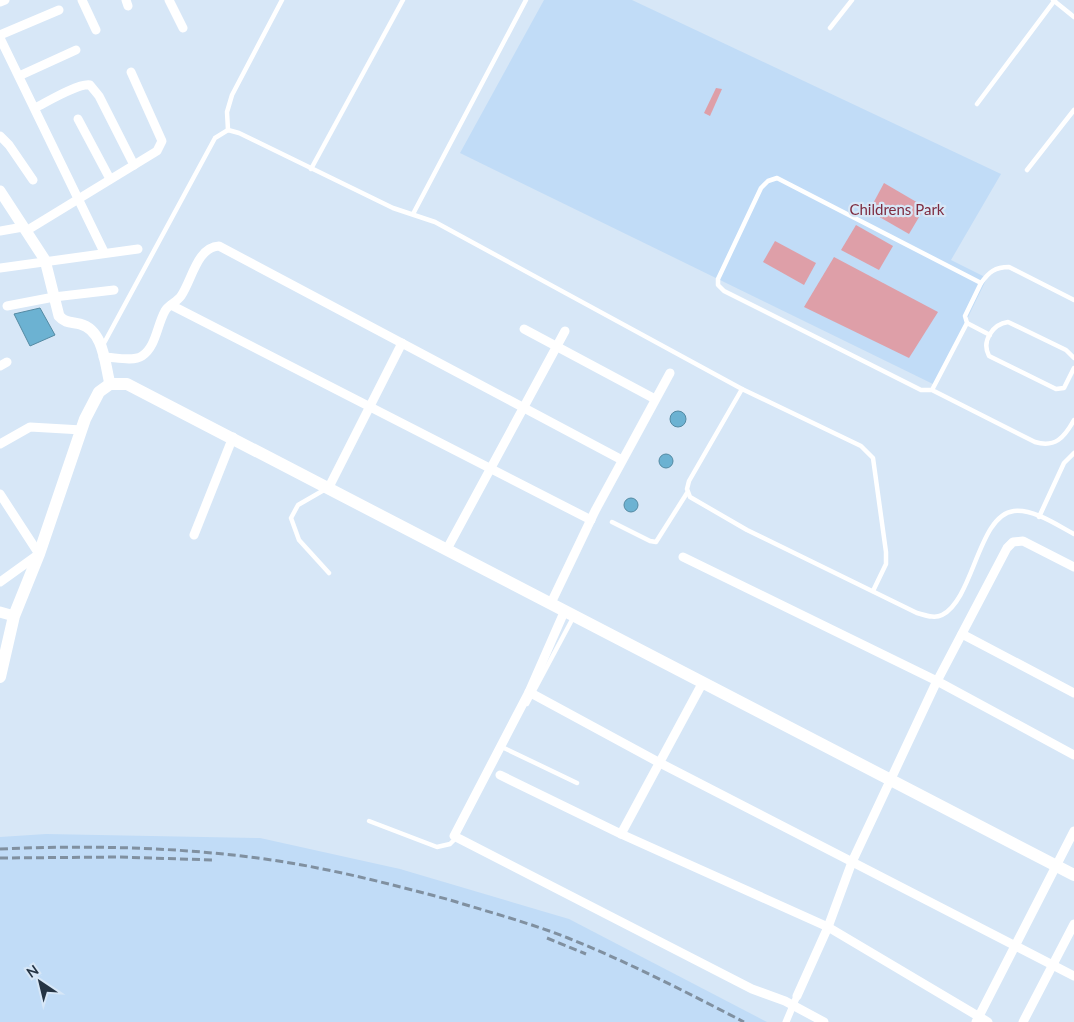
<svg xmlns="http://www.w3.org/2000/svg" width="1074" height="1022" viewBox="0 0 1074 1022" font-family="Lato,sans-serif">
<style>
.built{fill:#c1dcf7}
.green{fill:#de9fa8}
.building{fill:#6cb2d2;stroke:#548aa3}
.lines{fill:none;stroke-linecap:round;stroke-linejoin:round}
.service{stroke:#fff;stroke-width:4.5}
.pedestrian{stroke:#fff;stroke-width:7}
.minor{stroke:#fff;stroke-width:9}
.tertiary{stroke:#fff;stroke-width:11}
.secondary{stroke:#fff;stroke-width:12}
.rail{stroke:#8090a0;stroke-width:3;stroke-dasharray:8 4;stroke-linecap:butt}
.labels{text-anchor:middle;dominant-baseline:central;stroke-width:4.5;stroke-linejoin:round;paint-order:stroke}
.park-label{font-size:15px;fill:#7e2c40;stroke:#d7e7f7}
</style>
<rect width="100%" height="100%" fill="#d7e7f7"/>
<!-- built -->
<g class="built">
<path d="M544,0H632L1001,174L951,260L987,278L935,385L460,153Z"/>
<path d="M46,834L260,838L400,869L569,919L767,1022H0V837Z"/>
</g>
<!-- green -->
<g class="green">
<path d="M716,88L722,89L710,116L704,113Z"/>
<path d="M884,183L925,207L909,234L869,211Z"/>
<path d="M856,225L893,246L879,270L841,250Z"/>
<path d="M775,241L816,263L804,285L763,262Z"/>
<path d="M834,257L938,312L909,358L804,307Z"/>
</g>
<!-- building -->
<g class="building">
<path d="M40,308L55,335L30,346L14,314Z"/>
<circle cx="678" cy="419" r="8"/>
<circle cx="666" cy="461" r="7"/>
<circle cx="631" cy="505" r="7"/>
</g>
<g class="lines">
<!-- service -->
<g class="service">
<path d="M1053,0L1074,17"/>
<path d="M830,28L852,0"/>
<path d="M977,104L1055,0"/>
<path d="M228,130L227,112L232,95L282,0"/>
<path d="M311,169L403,0"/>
<path d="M1027,170L1074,110"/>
<path d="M413,214L526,0"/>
<path d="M981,283C989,272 995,267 1009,267L1074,300"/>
<path d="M967,323L990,335"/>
<path d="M103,345L215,138L228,130L239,133L393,208L435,222L742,389L861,446L873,458L886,552V564L873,591"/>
<path d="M1074,358L1066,350L1008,322C993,324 981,341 989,356L1056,389L1064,388L1074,368"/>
<path d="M742,389L689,481L687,489L690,497L747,530L917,613C925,615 934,619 942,615C974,599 978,515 1014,511C1034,509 1057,525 1074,534"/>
<path d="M932,390L967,323L965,316L981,283L777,178L768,181L761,188L718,279V285L724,291L921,390H932L1035,442C1055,448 1064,438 1074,420"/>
<path d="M324,490L298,505L291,518L299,540L329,573"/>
<path d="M1039,517L1064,463L1074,453"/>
<path d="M612,522L650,541L656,542L687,493"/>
<path d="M527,704L574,616"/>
<path d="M504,748L577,783"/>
<path d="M369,821L437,847L450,844L457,837"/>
</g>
<!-- pedestrian -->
<path class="pedestrian" d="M786,1022L797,996"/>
<!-- minor -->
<g class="minor">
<path d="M82,0L96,30"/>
<path d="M126,0L128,6"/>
<path d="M169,0L183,28"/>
<path d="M0,2L5,0"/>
<path d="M0,35L59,10"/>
<path d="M0,38L104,252"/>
<path d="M19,76L76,50"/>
<path d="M35,108C47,102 78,83 90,85L99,96L134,165"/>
<path d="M78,119L110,179"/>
<path d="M0,136L9,145L33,180"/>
<path d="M0,231L23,227"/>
<path d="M26,231L157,151L162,141L131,72"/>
<path d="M0,268L138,249"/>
<path d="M171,305L591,520"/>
<path d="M7,306L54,297L114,290"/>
<path d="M524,329L655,399"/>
<path d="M103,357C114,357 133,362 142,356C156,347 157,325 165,311C168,305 177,302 181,296C192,280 197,247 219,246L622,460"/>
<path d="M0,366L7,362"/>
<path d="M0,444L30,427L82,430"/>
<path d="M329,487L402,343"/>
<path d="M0,494L39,554L0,582"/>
<path d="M194,535L233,437"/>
<path d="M447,549L565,331"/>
<path d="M683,557L937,681L1074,755"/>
<path d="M551,603L595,511L670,373"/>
<path d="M565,610L529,692L454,836L752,989L785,1001L824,1022"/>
<path d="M962,634L1074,693"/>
<path d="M529,692L660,763L1074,976"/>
<path d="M500,775L621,834L828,927L988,1022"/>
<path d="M621,834L703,682"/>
<path d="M797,996L828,927L852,862L935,685L1007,548L1013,542L1023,541L1074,567"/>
<path d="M976,1022L1074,831"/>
<path d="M1023,1022L1074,924"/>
</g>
<!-- tertiary -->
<g class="tertiary">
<path d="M0,191L45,260L59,316C65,323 72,322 80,324C104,330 105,365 110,384"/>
<path d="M0,612L14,616"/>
</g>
<!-- secondary -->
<path class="secondary" d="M0,677L14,616L39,554L85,419L99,392L110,384H127L1074,875"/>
<!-- rail -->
<g class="rail">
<path d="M0,849C90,845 182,847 272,860C332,869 391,884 450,900C489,912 530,923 568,938C628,962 686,992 744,1022"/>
<path d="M0,858L119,857L212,860"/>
<path d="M547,938L586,954"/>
</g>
</g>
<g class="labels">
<!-- park labels -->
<g class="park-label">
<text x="897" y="209">Childrens Park</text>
</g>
</g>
<!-- north arrow -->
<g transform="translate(40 982) rotate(325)" stroke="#d7e7f7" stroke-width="4" paint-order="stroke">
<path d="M0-4L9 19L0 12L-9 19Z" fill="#253444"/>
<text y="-8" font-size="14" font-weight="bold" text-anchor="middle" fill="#253444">N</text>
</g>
</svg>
